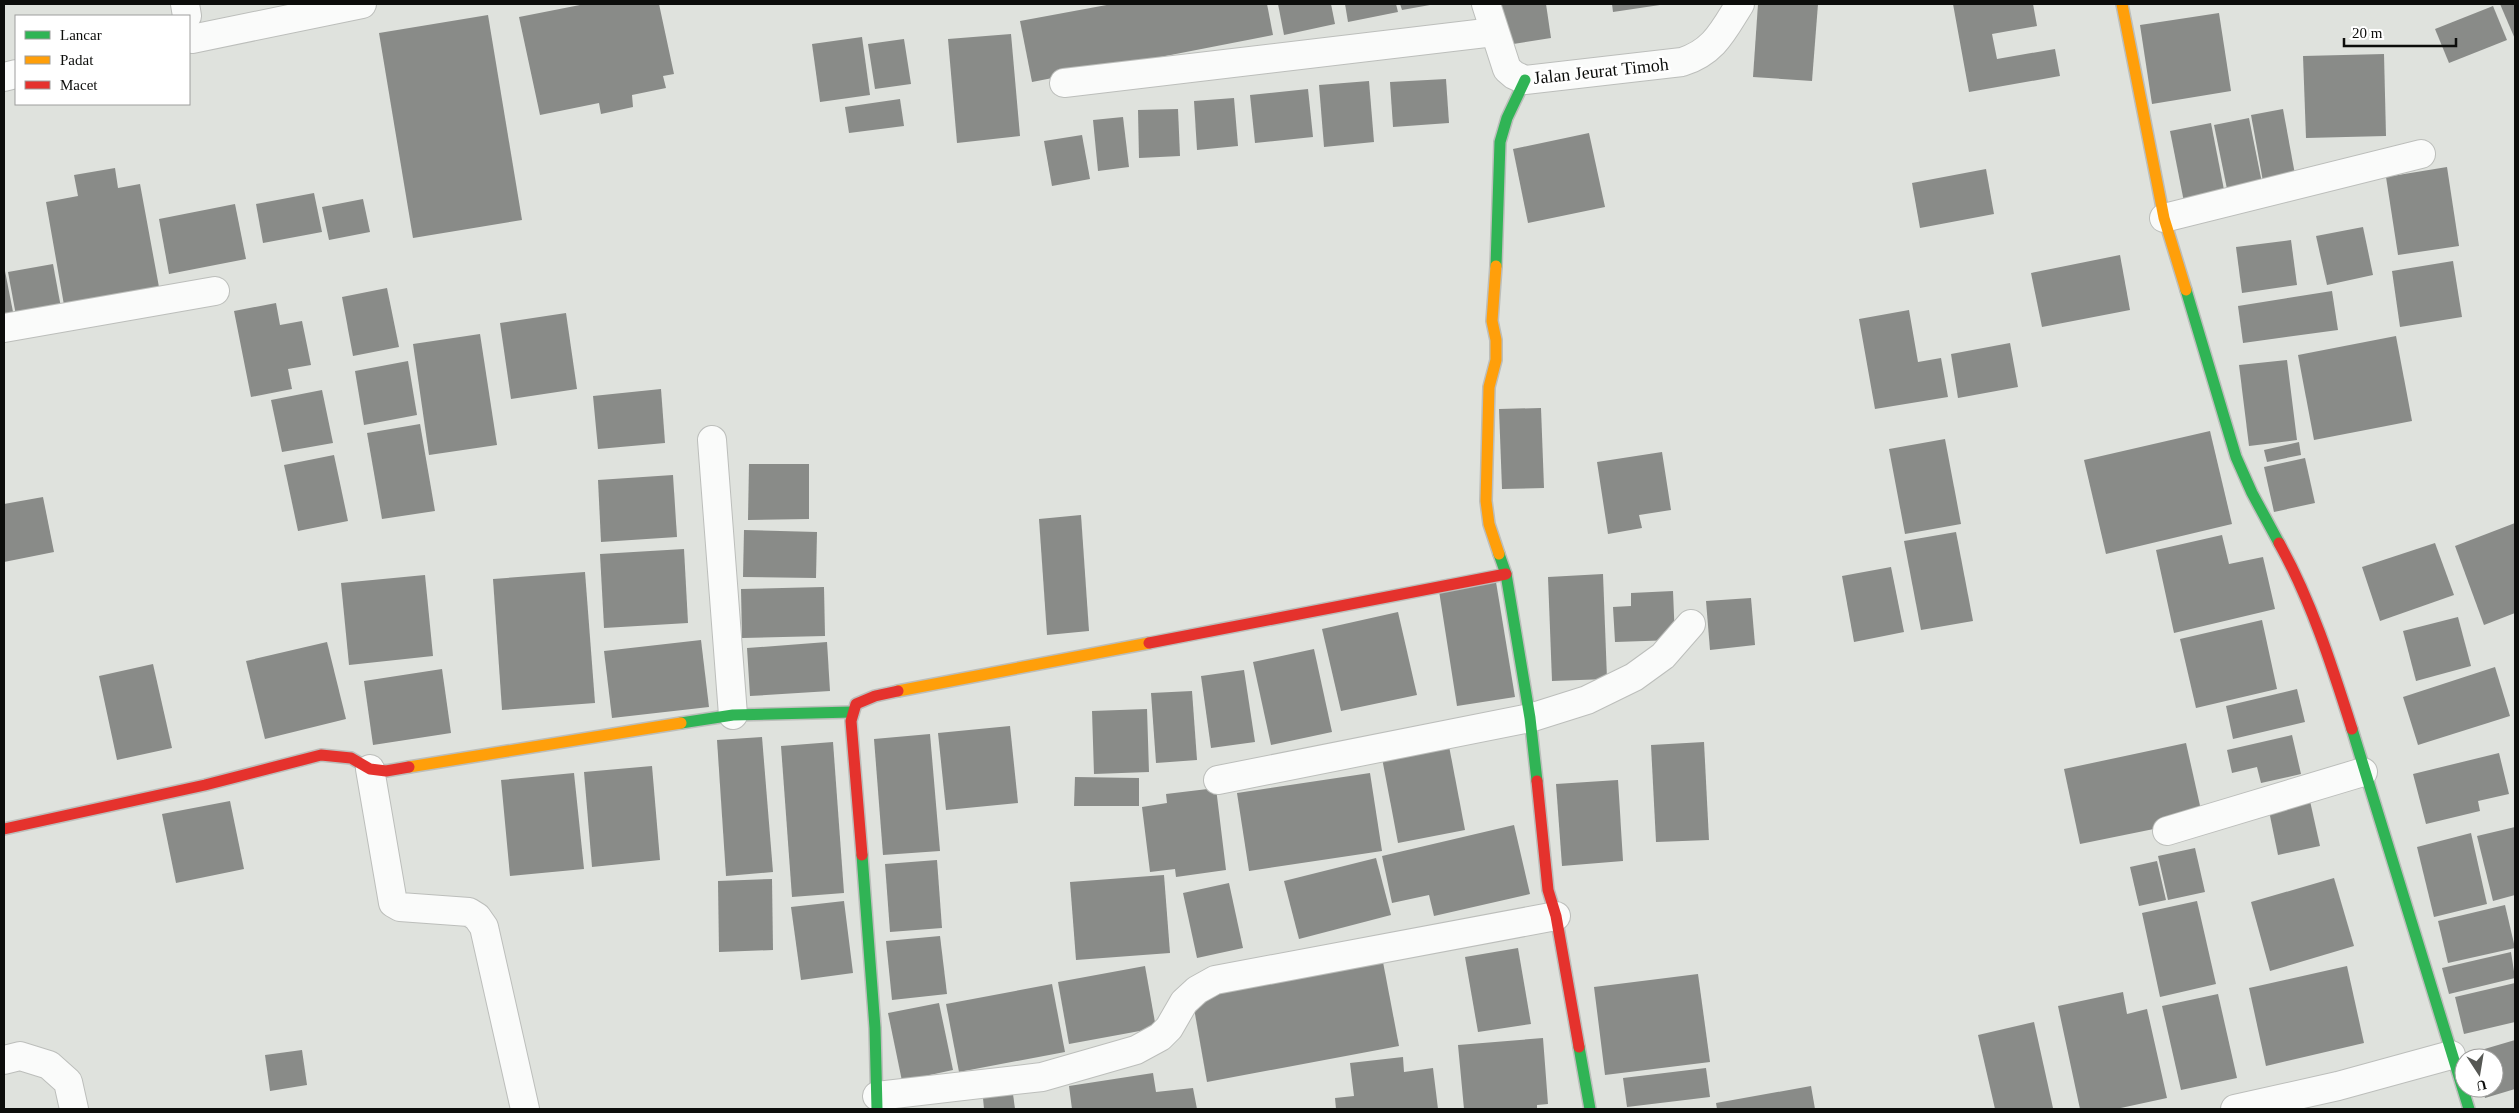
<svg xmlns="http://www.w3.org/2000/svg" width="2519" height="1113" viewBox="0 0 2519 1113" font-family="'Times New Roman',serif">
<style>
.building{fill:#898b88}
.lines{fill:none;stroke-linecap:round;stroke-linejoin:round}
.street-casing{stroke:#bcbebb;stroke-width:30}
.fast-casing{stroke:#bcbebb;stroke-width:14}
.slow-casing{stroke:#bcbebb;stroke-width:14}
.jam-casing{stroke:#bcbebb;stroke-width:14}
.street{stroke:#fafbfa;stroke-width:28}
.fast{stroke:#30b455;stroke-width:11}
.slow{stroke:#ff9f0a;stroke-width:11}
.jam{stroke:#e5322d;stroke-width:11}
.labels{text-anchor:middle;dominant-baseline:central;stroke-width:5;stroke-linejoin:round;paint-order:stroke}
.street-label{font-size:18px;fill:#0c0d0b;stroke:#fff}
</style>
<rect width="100%" height="100%" fill="#dfe2dd"/>
<!-- building -->
<g class="building">
<path d="M585,4H659L674,74L663,76L666,88L632,95L633,107L601,114L599,103L540,115L519,17Z"/>
<path d="M1112,4H1267L1273,35L1032,82L1020,21Z"/>
<path d="M1278,4H1331L1335,24L1284,35Z"/>
<path d="M1345,4H1396L1398,12L1348,22Z"/>
<path d="M1400,4H1429L1430,5L1402,10Z"/>
<path d="M1500,4H1546L1551,38L1507,45Z"/>
<path d="M1612,4H1660V5L1613,12Z"/>
<path d="M1758,4H1818L1812,81L1753,77Z"/>
<path d="M1953,4H2033L2037,26L1992,34L1997,59L2055,49L2060,76L1969,92Z"/>
<path d="M2500,4H2515V39Z"/>
<path d="M2493,6L2507,40L2449,63L2435,29Z"/>
<path d="M2219,13L2231,91L2152,104L2140,25Z"/>
<path d="M488,15L522,220L413,238L379,33Z"/>
<path d="M1011,34L1020,136L957,143L948,39Z"/>
<path d="M862,37L870,95L820,102L812,44Z"/>
<path d="M904,39L911,84L875,89L868,44Z"/>
<path d="M2384,54L2386,136L2306,138L2303,56Z"/>
<path d="M1446,79L1449,123L1393,127L1390,82Z"/>
<path d="M1369,81L1374,142L1324,147L1319,85Z"/>
<path d="M1308,89L1313,137L1255,143L1250,95Z"/>
<path d="M1234,98L1238,146L1197,150L1194,101Z"/>
<path d="M900,99L904,126L849,133L845,107Z"/>
<path d="M1178,109L1180,156L1139,158L1138,110Z"/>
<path d="M2283,109L2296,180L2264,187L2251,115Z"/>
<path d="M1123,117L1129,167L1098,171L1093,120Z"/>
<path d="M2249,118L2262,183L2227,189L2214,125Z"/>
<path d="M2211,123L2225,195L2184,202L2170,131Z"/>
<path d="M1589,133L1605,207L1528,223L1513,149Z"/>
<path d="M1082,135L1090,179L1052,186L1044,141Z"/>
<path d="M2447,167L2459,246L2398,255L2386,177Z"/>
<path d="M115,168L118,188L140,184L159,287L64,305L46,202L78,196L74,175Z"/>
<path d="M1986,169L1994,214L1920,228L1912,183Z"/>
<path d="M314,193L322,232L263,243L256,204Z"/>
<path d="M363,199L370,232L329,240L322,207Z"/>
<path d="M235,204L246,259L169,274L159,219Z"/>
<path d="M2363,227L2373,275L2327,285L2316,236Z"/>
<path d="M2291,240L2297,285L2242,293L2236,247Z"/>
<path d="M2120,255L2130,310L2042,327L2031,273Z"/>
<path d="M2453,261L2462,317L2400,327L2392,271Z"/>
<path d="M53,264L62,313L17,321L8,272Z"/>
<path d="M4,271H5L14,317L4,319Z"/>
<path d="M387,288L399,347L353,356L342,297Z"/>
<path d="M2332,291L2338,330L2243,343L2238,306Z"/>
<path d="M276,303L280,325L302,321L311,365L288,369L292,389L251,397L234,311Z"/>
<path d="M1909,310L1918,362L1941,358L1948,397L1875,409L1859,319Z"/>
<path d="M566,313L577,389L511,399L500,323Z"/>
<path d="M480,334L497,445L429,455L413,344Z"/>
<path d="M2396,336L2412,421L2314,440L2298,355Z"/>
<path d="M2010,343L2018,387L1958,398L1951,354Z"/>
<path d="M2287,360L2297,440L2249,446L2239,365Z"/>
<path d="M408,361L417,415L364,425L355,371Z"/>
<path d="M661,389L665,443L598,449L593,396Z"/>
<path d="M322,390L333,443L282,452L271,400Z"/>
<path d="M1541,408L1544,488L1502,489L1499,409Z"/>
<path d="M420,424L435,511L382,519L367,433Z"/>
<path d="M2210,431L2232,524L2106,554L2084,460Z"/>
<path d="M1945,439L1961,524L1905,534L1889,449Z"/>
<path d="M2299,442L2301,455L2267,462L2264,450Z"/>
<path d="M1662,452L1671,510L1639,515L1642,528L1608,534L1597,462Z"/>
<path d="M334,455L348,521L298,531L284,465Z"/>
<path d="M2305,458L2315,503L2274,512L2264,467Z"/>
<path d="M749,464H809V519L748,520Z"/>
<path d="M673,475L677,537L601,542L598,480Z"/>
<path d="M43,497L54,552L4,562V504Z"/>
<path d="M1081,515L1089,631L1047,635L1039,519Z"/>
<path d="M2515,523V613L2484,625L2455,546Z"/>
<path d="M744,530L817,532L816,578L743,577Z"/>
<path d="M1956,532L1973,621L1921,630L1904,541Z"/>
<path d="M2222,535L2229,564L2263,557L2275,609L2174,633L2156,550Z"/>
<path d="M2435,543L2454,595L2380,621L2362,567Z"/>
<path d="M684,549L688,623L604,628L600,554Z"/>
<path d="M1891,567L1904,632L1854,642L1842,576Z"/>
<path d="M585,572L595,703L502,710L493,579Z"/>
<path d="M1603,574L1607,679L1552,681L1548,577Z"/>
<path d="M425,575L433,656L349,665L341,583Z"/>
<path d="M1496,582L1515,697L1457,706L1439,591Z"/>
<path d="M824,587L825,636L742,638L741,589Z"/>
<path d="M1673,591L1675,640L1615,642L1613,607L1631,606V593Z"/>
<path d="M1751,598L1755,645L1710,650L1706,601Z"/>
<path d="M1398,612L1417,695L1341,711L1322,629Z"/>
<path d="M2458,617L2471,666L2416,681L2403,631Z"/>
<path d="M2262,620L2277,689L2196,708L2180,639Z"/>
<path d="M701,640L709,707L612,718L604,651Z"/>
<path d="M327,642L346,719L265,739L246,661Z"/>
<path d="M827,642L830,691L750,696L747,648Z"/>
<path d="M1314,649L1332,732L1271,745L1253,662Z"/>
<path d="M153,664L172,748L117,760L99,676Z"/>
<path d="M2495,667L2510,716L2418,745L2403,697Z"/>
<path d="M442,669L451,733L373,745L364,681Z"/>
<path d="M1244,670L1255,742L1211,748L1201,676Z"/>
<path d="M2297,689L2305,722L2233,739L2226,706Z"/>
<path d="M1192,691L1197,760L1156,763L1151,693Z"/>
<path d="M1147,709L1149,772L1094,774L1092,711Z"/>
<path d="M1010,726L1018,803L946,810L938,733Z"/>
<path d="M930,734L940,851L883,855L874,739Z"/>
<path d="M2292,735L2301,774L2261,783L2257,767L2232,773L2227,750Z"/>
<path d="M762,737L773,872L726,876L717,740Z"/>
<path d="M833,742L844,893L792,897L781,746Z"/>
<path d="M1704,742L1709,840L1656,842L1651,745Z"/>
<path d="M2186,743L2203,819L2080,844L2064,769Z"/>
<path d="M1449,746L1465,830L1398,843L1382,758Z"/>
<path d="M2499,753L2509,794L2478,801L2480,811L2426,824L2413,774Z"/>
<path d="M652,766L660,860L592,867L584,772Z"/>
<path d="M574,773L584,869L510,876L501,780Z"/>
<path d="M1370,773L1382,851L1249,871L1237,793Z"/>
<path d="M1075,777L1139,778V806H1074Z"/>
<path d="M1618,780L1623,861L1562,866L1556,784Z"/>
<path d="M1216,788L1226,870L1176,877L1175,869L1150,872L1142,807L1167,803L1166,794Z"/>
<path d="M230,801L244,869L176,883L162,814Z"/>
<path d="M2310,801L2320,846L2278,855L2269,811Z"/>
<path d="M1514,825L1530,894L1434,916L1429,895L1392,903L1382,856Z"/>
<path d="M2515,827V895L2493,901L2477,836Z"/>
<path d="M2471,833L2487,904L2434,917L2417,847Z"/>
<path d="M2195,848L2205,892L2168,900L2158,856Z"/>
<path d="M1376,858L1391,915L1299,939L1284,881Z"/>
<path d="M937,860L942,928L890,932L885,864Z"/>
<path d="M2157,861L2166,900L2139,906L2130,867Z"/>
<path d="M1164,875L1170,953L1076,960L1070,882Z"/>
<path d="M2334,878L2354,946L2270,971L2251,902Z"/>
<path d="M772,879L773,950L719,952L718,881Z"/>
<path d="M1229,883L1243,948L1197,958L1183,893Z"/>
<path d="M844,901L853,973L801,980L791,907Z"/>
<path d="M2197,901L2216,984L2160,997L2142,913Z"/>
<path d="M2505,905L2515,948L2448,963L2438,921Z"/>
<path d="M940,936L947,994L892,1000L886,941Z"/>
<path d="M1518,948L1531,1024L1478,1032L1465,957Z"/>
<path d="M2511,952L2515,978L2449,994L2442,968Z"/>
<path d="M1383,962L1399,1046L1207,1082L1192,997Z"/>
<path d="M1145,966L1156,1028L1069,1044L1058,982Z"/>
<path d="M2347,966L2364,1043L2266,1066L2249,988Z"/>
<path d="M1698,974L1710,1062L1605,1075L1594,987Z"/>
<path d="M2515,983V1022L2464,1034L2455,997Z"/>
<path d="M1052,984L1065,1052L959,1072L946,1004Z"/>
<path d="M2123,992L2127,1014L2147,1009L2167,1098L2116,1109H2080L2058,1006Z"/>
<path d="M2218,994L2237,1078L2181,1090L2162,1006Z"/>
<path d="M939,1003L953,1070L902,1081L888,1013Z"/>
<path d="M2034,1022L2053,1108L1995,1109L1978,1035Z"/>
<path d="M1543,1038L1548,1104L1537,1105V1109H1464L1458,1045Z"/>
<path d="M2515,1040V1089L2485,1098L2482,1088H2494V1058H2472L2471,1053Z"/>
<path d="M302,1050L307,1085L270,1091L265,1055Z"/>
<path d="M1403,1057L1404,1072L1433,1068L1438,1109H1336L1335,1098L1354,1096L1350,1063Z"/>
<path d="M1706,1068L1710,1097L1627,1107L1623,1078Z"/>
<path d="M1153,1073L1156,1092L1193,1088L1197,1109H1072L1069,1086Z"/>
<path d="M1811,1086L1815,1109H1717L1716,1103Z"/>
<path d="M1013,1094L1015,1109H984L983,1098Z"/>
</g>
<g class="lines">
<defs>
<g id="street">
<path d="M185,4L187,16"/>
<path d="M1486,4L1507,69L1514,75L1525,80L1682,62C1714,52 1723,31 1740,4"/>
<path d="M192,39L362,4"/>
<path d="M4,77L16,74"/>
<path d="M1064,83L1494,32"/>
<path d="M2164,218L2421,154"/>
<path d="M4,328L215,291"/>
<path d="M712,440L733,715"/>
<path d="M370,769L393,903L400,907L469,912L477,917L484,927L525,1109"/>
<path d="M1218,780L1530,718L1587,700L1634,677L1663,656L1691,624"/>
<path d="M2167,831L2363,772"/>
<path d="M4,1060L20,1056L49,1065L68,1082L74,1109"/>
<path d="M877,1096L1042,1077L1136,1050L1160,1037L1169,1028L1184,1002L1197,990L1215,980L1556,916"/>
<path d="M2235,1109L2338,1086L2451,1055"/>
</g>
<g id="fast">
<path d="M1496,266L1500,142L1507,118L1525,80"/>
<path d="M2186,290L2236,457L2252,493L2279,543"/>
<path d="M1499,554L1506,574L1530,718L1537,781"/>
<path d="M681,723L733,715L852,712"/>
<path d="M2352,729L2469,1109"/>
<path d="M862,855L875,1028L877,1109"/>
<path d="M1579,1047L1590,1109"/>
</g>
<g id="slow">
<path d="M2122,4L2164,218L2186,290"/>
<path d="M1496,266L1492,321L1496,340V360L1489,387L1486,501L1489,524L1499,554"/>
<path d="M898,691L1149,643"/>
<path d="M409,767L681,723"/>
</g>
<g id="jam">
<path d="M2279,543C2311,600 2332,666 2352,729"/>
<path d="M1149,643L1506,574"/>
<path d="M1537,781L1548,890L1556,916L1579,1047"/>
<path d="M4,829L205,785L321,755L351,758L370,769L386,771L409,767"/>
<path d="M862,855L851,721L856,704L875,696L898,691"/>
</g>
</defs>
<!-- street casing -->
<use href="#street" class="street-casing"/>
<!-- fast casing -->
<use href="#fast" class="fast-casing"/>
<!-- slow casing -->
<use href="#slow" class="slow-casing"/>
<!-- jam casing -->
<use href="#jam" class="jam-casing"/>
<!-- street -->
<use href="#street" class="street"/>
<!-- fast -->
<use href="#fast" class="fast"/>
<!-- slow -->
<use href="#slow" class="slow"/>
<!-- jam -->
<use href="#jam" class="jam"/>
</g>
<g class="labels">
<!-- street labels -->
<g class="street-label">
<text transform="translate(1601 71) rotate(-6)">Jalan Jeurat Timoh</text>
</g>
</g>
<!-- border -->
<rect width="2519" height="1113" fill="none" stroke="#0c0d0b" stroke-width="10"/>
<!-- legend -->
<rect x="15" y="15" width="175" height="90" fill="#ffffff" stroke="#9e9e9d"/>
<rect x="25" y="31" width="25" height="8" fill="#30b455" stroke="#9e9e9d"/>
<text x="60" y="40" font-size="15" fill="#0c0d0b">Lancar</text>
<rect x="25" y="56" width="25" height="8" fill="#ff9f0a" stroke="#9e9e9d"/>
<text x="60" y="65" font-size="15" fill="#0c0d0b">Padat</text>
<rect x="25" y="81" width="25" height="8" fill="#e5322d" stroke="#9e9e9d"/>
<text x="60" y="90" font-size="15" fill="#0c0d0b">Macet</text>
<!-- north arrow -->
<g transform="translate(2479 1073) rotate(168)"><circle r="24" fill="#ffffff" stroke="#9e9e9d"/>
<path d="M0-4L9 19L0 12L-9 19Z" fill="#565854"/>
<text y="-8" font-size="14" font-weight="bold" text-anchor="middle" fill="#0c0d0b">U</text>
</g>
<!-- scale -->
<path d="M2344 38v8h112v-8" fill="none" stroke="#0c0d0b" stroke-width="2.5"/>
<text x="2352" y="38" font-size="15" fill="#0c0d0b" stroke="#ffffff" stroke-width="4" paint-order="stroke">20 m</text>
</svg>
